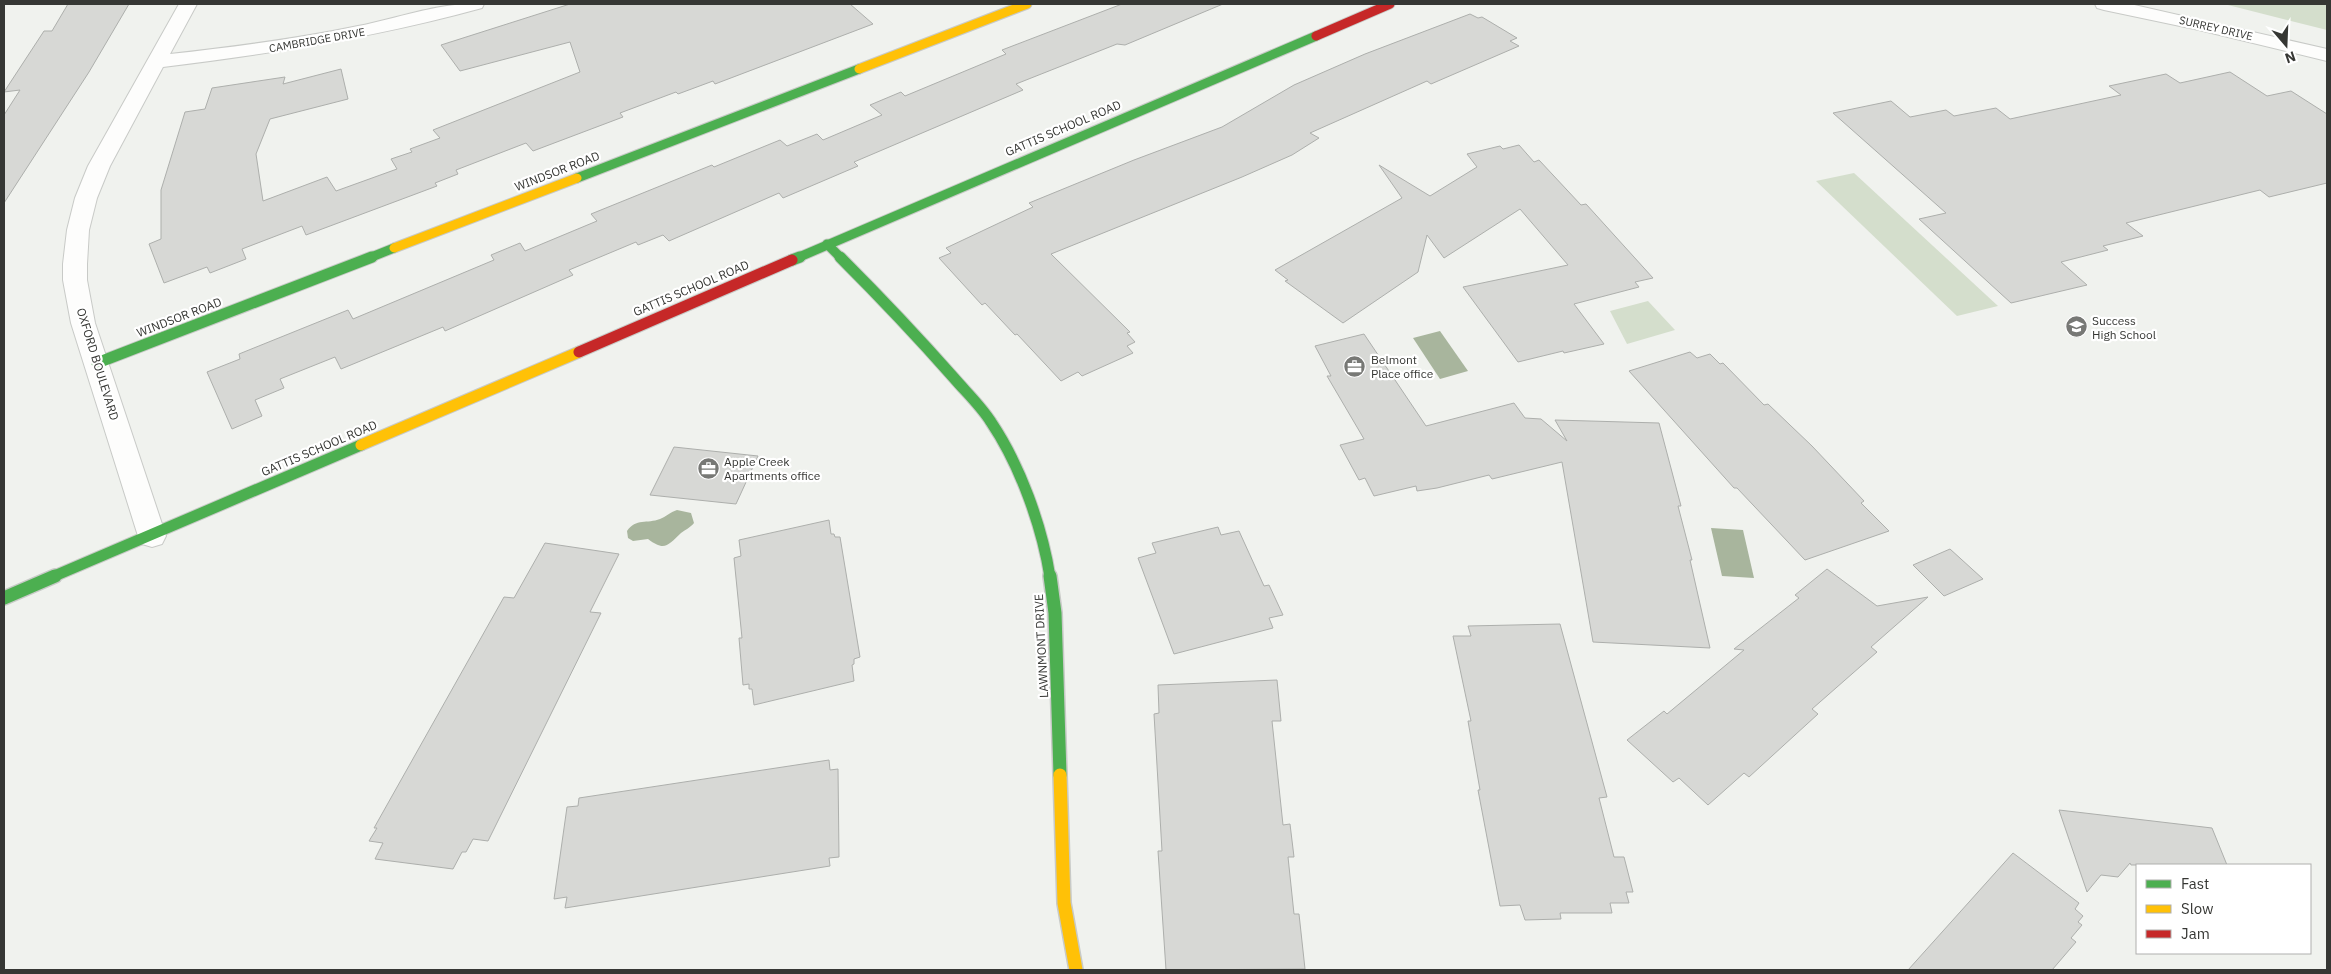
<svg xmlns="http://www.w3.org/2000/svg" width="2331" height="974" viewBox="0 0 2331 974" font-family="'IBM Plex Sans',sans-serif">
<style>
.green{fill:#d4decc}
.water{fill:#a8b59d}
.building{fill:#d7d8d5;stroke:#adafac}
.lines{fill:none;stroke-linecap:round;stroke-linejoin:round}
.street-casing{stroke:#c8cac7;stroke-width:2}
.fast-far2-casing{stroke:#c8cac7;stroke-width:11}
.fast-far1-casing{stroke:#c8cac7;stroke-width:13}
.fast-casing{stroke:#c8cac7;stroke-width:16}
.slow-far2-casing{stroke:#c8cac7;stroke-width:11}
.slow-far1-casing{stroke:#c8cac7;stroke-width:13}
.slow-casing{stroke:#c8cac7;stroke-width:16}
.jam-far1-casing{stroke:#c8cac7;stroke-width:11}
.jam-casing{stroke:#c8cac7;stroke-width:13}
.street{fill:#fdfdfc;fill-rule:evenodd}
.fast-far2{stroke:#4caf50;stroke-width:9}
.fast-far1{stroke:#4caf50;stroke-width:11}
.fast{stroke:#4caf50;stroke-width:13}
.slow-far2{stroke:#ffc107;stroke-width:9}
.slow-far1{stroke:#ffc107;stroke-width:11}
.slow{stroke:#ffc107;stroke-width:13}
.jam-far1{stroke:#c62828;stroke-width:9}
.jam{stroke:#c62828;stroke-width:11}
.labels{text-anchor:middle;dominant-baseline:central;stroke-width:4.5;stroke-linejoin:round;paint-order:stroke}
.far-street-label{font-size:11px;fill:#363734;stroke:#fff}
.street-label{font-size:12px;fill:#363734;stroke:#fff}
.poi-label{font-size:12px;fill:#363734;stroke:#fff;text-anchor:start}
</style>
<rect width="100%" height="100%" fill="#f0f2ee"/>
<!-- green -->
<g class="green">
<path d="M2224,4H2327V30Z"/>
<path d="M1854,173L1998,306L1957,316L1816,181Z"/>
<path d="M1648,301L1675,330L1627,344L1610,311Z"/>
</g>
<!-- water -->
<g class="water">
<path d="M1440,331L1468,371L1440,379L1413,338Z"/>
<path d="M677,510L691,513L694,523C690,528 686,529 681,533C668,545 665,552 648,539L633,541L628,538L627,531C636,518 647,524 660,519C666,517 670,512 677,510Z"/>
<path d="M1711,528L1743,530L1754,578L1722,576Z"/>
</g>
<!-- building -->
<g class="building">
<path d="M68,4H129L89,72L4,203V115L20,90L4,92L44,31H52Z"/>
<path d="M570,4H850L873,24L715,84L713,81L678,94L676,92L620,113L623,117L533,151L526,143L456,170L458,174L435,183L437,186L306,235L302,226L242,249L246,259L210,273L207,267L164,283L149,244L161,239V190L185,112L205,109L212,88L285,77L283,84L341,69L348,99L270,119L256,154L263,201L327,177L336,191L397,169L391,159L412,152L410,149L440,138L433,130L580,72L570,42L460,71L441,45Z"/>
<path d="M1122,4H1223L1125,45L1117,44L1016,84L1023,90L854,162L858,166L783,198L779,193L669,241L663,235L638,245L636,242L569,270L573,275L445,331L443,327L341,369L335,357L280,379L284,388L255,400L262,416L232,429L207,372L240,359L239,354L348,310L353,319L494,260L491,255L520,243L525,251L597,221L591,214L712,165L714,167L780,140L787,146L817,134L823,140L882,115L870,105L901,92L905,96L1006,54L1002,50Z"/>
<path d="M1470,14L1478,18L1482,17L1517,38L1510,41L1519,46L1431,84L1427,81L1310,133L1319,138L1292,155L1242,177L1051,254L1130,332L1127,333L1135,342L1127,346L1133,353L1082,376L1078,372L1061,381L1017,334L1015,335L985,303L982,305L939,258L951,253L946,248L1033,207L1029,203L1134,160L1222,127L1294,85L1365,54Z"/>
<path d="M2230,72L2267,96L2291,91L2327,114V183L2269,197L2260,190L2126,223L2143,236L2103,246L2108,250L2061,262L2087,285L2011,303L1919,219L1946,213L1833,113L1891,101L1910,117L1946,110L1954,116L1996,108L2010,119L2121,95L2109,86L2166,74L2180,83Z"/>
<path d="M1519,145L1534,162L1539,160L1581,205L1586,204L1653,278L1635,282L1639,287L1574,304L1604,344L1564,353L1563,351L1518,362L1463,287L1568,265L1520,209L1444,258L1427,235L1418,272L1343,323L1285,281L1288,280L1275,270L1402,198L1379,165L1430,196L1477,167L1467,154L1500,146L1503,149Z"/>
<path d="M1364,334L1426,426L1514,403L1525,418L1541,419L1567,441L1555,420L1659,423L1681,506H1678L1692,560H1690L1710,648L1593,642L1562,462L1492,479L1489,475L1437,488L1417,491L1416,486L1374,496L1365,478L1359,480L1340,445L1364,439L1327,376H1331L1315,346Z"/>
<path d="M1690,352L1697,358L1710,354L1720,364L1723,363L1764,405L1768,404L1812,446L1864,501L1861,503L1889,531L1805,560L1737,488H1734L1629,371Z"/>
<path d="M674,447L758,456L736,504L650,495Z"/>
<path d="M829,520L831,534H834L835,537H840L860,657L854,659V664L852,665L854,681L754,705L752,689H749V684L743,685L739,638H742L734,558L741,556L739,540Z"/>
<path d="M1218,527L1221,535L1239,531L1264,586L1269,585L1283,615L1269,618L1273,628L1174,654L1138,558L1156,553L1152,543Z"/>
<path d="M545,543L619,554L590,612L601,613L488,841L473,839L466,852H462L453,869L375,859L383,843L369,841L377,828H374L504,597L514,598Z"/>
<path d="M1950,549L1983,579L1944,596L1913,565Z"/>
<path d="M1827,569L1877,606L1928,597L1871,647L1877,652L1812,709L1818,714L1749,777L1744,773L1708,805L1679,778L1673,782L1627,740L1664,711L1667,714L1744,650L1734,649L1799,598L1795,595Z"/>
<path d="M1560,624L1607,797L1599,798L1614,857H1624L1633,892H1626L1629,903H1610L1612,913H1560L1561,919L1525,920L1520,905L1500,906L1478,790H1480L1468,721H1471L1453,636H1471L1468,626Z"/>
<path d="M1277,680L1281,721H1272L1283,825L1290,824L1294,857H1288L1294,914H1299L1305,969L1166,970L1158,851H1162L1154,714L1159,713L1158,685Z"/>
<path d="M829,760L830,770L838,769L839,857L829,858L830,866L565,908L567,897L554,899L567,807L578,806L579,798Z"/>
<path d="M2059,810L2212,828L2227,865H2131L2130,863L2118,877L2101,875L2087,892Z"/>
<path d="M2013,853L2079,903L2075,909L2083,916L2078,922L2082,925L2071,938L2076,942L2052,970H1908Z"/>
</g>
<g class="lines">
<defs>
<g id="street">
<path d="M179,4H197L170,54C233,47 296,39 358,26C399,18 443,1 484,4L482,8C377,37 271,54 163,67L110,166L97,198L89,230L87,264V280L95,323L166,536L162,544L152,547L142,544L138,536L71,323L63,280V264L67,230L75,198L88,166Z"/>
<path d="M2095,4H2130L2327,49V61L2199,30L2104,10L2097,8Z"/>
</g>
<g id="fast-far2">
<path d="M577,178L859,69"/>
<path d="M827,244L841,258"/>
<path d="M369,258L394,248"/>
<path d="M797,258L1316,36"/>
</g>
<g id="fast-far1">
<path d="M840,257C879,296 917,336 954,378C966,392 981,406 991,422C1020,465 1042,526 1050,577"/>
<path d="M792,260L800,257"/>
<path d="M97,363L372,257"/>
<path d="M52,577L361,445"/>
</g>
<g id="fast">
<path d="M1050,576L1055,613L1060,775"/>
<path d="M4,598L55,576"/>
</g>
<g id="slow-far2">
<path d="M859,69L1027,4"/>
<path d="M394,248L577,178"/>
</g>
<path id="slow-far1" d="M361,445L579,352"/>
<path id="slow" d="M1060,775L1064,903L1076,970"/>
<path id="jam-far1" d="M1316,36L1390,4"/>
<path id="jam" d="M579,352L792,260"/>
</defs>
<!-- street casing -->
<use href="#street" class="street-casing"/>
<!-- fast-far2 casing -->
<use href="#fast-far2" class="fast-far2-casing"/>
<!-- fast-far1 casing -->
<use href="#fast-far1" class="fast-far1-casing"/>
<!-- fast casing -->
<use href="#fast" class="fast-casing"/>
<!-- slow-far2 casing -->
<use href="#slow-far2" class="slow-far2-casing"/>
<!-- slow-far1 casing -->
<use href="#slow-far1" class="slow-far1-casing"/>
<!-- slow casing -->
<use href="#slow" class="slow-casing"/>
<!-- jam-far1 casing -->
<use href="#jam-far1" class="jam-far1-casing"/>
<!-- jam casing -->
<use href="#jam" class="jam-casing"/>
<!-- street -->
<use href="#street" class="street"/>
<!-- fast-far2 -->
<use href="#fast-far2" class="fast-far2"/>
<!-- fast-far1 -->
<use href="#fast-far1" class="fast-far1"/>
<!-- fast -->
<use href="#fast" class="fast"/>
<!-- slow-far2 -->
<use href="#slow-far2" class="slow-far2"/>
<!-- slow-far1 -->
<use href="#slow-far1" class="slow-far1"/>
<!-- slow -->
<use href="#slow" class="slow"/>
<!-- jam-far1 -->
<use href="#jam-far1" class="jam-far1"/>
<!-- jam -->
<use href="#jam" class="jam"/>
</g>
<!-- icons -->
<defs>
<symbol id="school-disc" viewBox="-11 -11 22 22"><circle r="9.5" fill="#777875" stroke="#fff"/><path d="M0-5L7-2L0 1L-7-2ZM-4 1L0 2.5L4 1V4Q0 6-4 4Z" fill="#fff"/></symbol>
<symbol id="office-disc" viewBox="-11 -11 22 22"><circle r="9.5" fill="#777875" stroke="#fff"/><path d="M-6-3h4V-5.5h4V-3h4V5H-6ZM-1-4.5V-3h2v-1.5ZM-6 0V1H6V0Z" fill="#fff"/></symbol>
</defs>
<g fill-rule="evenodd">
<use href="#school-disc" x="2064" y="314" width="25" height="25"/>
<use href="#office-disc" x="1342" y="354" width="25" height="25"/>
<use href="#office-disc" x="696" y="456" width="25" height="25"/>
</g>
<g class="labels">
<!-- far-street labels -->
<g class="far-street-label">
<text transform="translate(2216 28) rotate(13)">SURREY DRIVE</text>
<text transform="translate(317 40) rotate(-10)">CAMBRIDGE DRIVE</text>
</g>
<!-- street labels -->
<g class="street-label">
<text transform="translate(1063 128) rotate(-23)">GATTIS SCHOOL ROAD</text>
<text transform="translate(557 171) rotate(-21)">WINDSOR ROAD</text>
<text transform="translate(691 288) rotate(-23)">GATTIS SCHOOL ROAD</text>
<text transform="translate(179 317) rotate(-21)">WINDSOR ROAD</text>
<text transform="translate(98 364) rotate(73)">OXFORD BOULEVARD</text>
<text transform="translate(319 448) rotate(-23)">GATTIS SCHOOL ROAD</text>
<text transform="translate(1041 646) rotate(-93)">LAWNMONT DRIVE</text>
</g>
<!-- poi labels -->
<g class="poi-label">
<text x="2092" y="320">Success<tspan x="2092" dy="14">High School</tspan></text>
<text x="1371" y="359">Belmont<tspan x="1371" dy="14">Place office</tspan></text>
<text x="724" y="461">Apple Creek<tspan x="724" dy="14">Apartments office</tspan></text>
</g>
</g>
<!-- border -->
<rect width="2331" height="974" fill="none" stroke="#363734" stroke-width="10"/>
<!-- legend -->
<rect x="2136" y="864" width="175" height="90" fill="#ffffff" stroke="#afafae"/>
<rect x="2146" y="880" width="25" height="8" fill="#4caf50" stroke="#afafae"/>
<text x="2181" y="889" font-size="15" fill="#363734">Fast</text>
<rect x="2146" y="905" width="25" height="8" fill="#ffc107" stroke="#afafae"/>
<text x="2181" y="914" font-size="15" fill="#363734">Slow</text>
<rect x="2146" y="930" width="25" height="8" fill="#c62828" stroke="#afafae"/>
<text x="2181" y="939" font-size="15" fill="#363734">Jam</text>
<!-- north arrow -->
<g transform="translate(2286 45) rotate(161)" stroke="#ffffff" stroke-width="4" paint-order="stroke">
<path d="M0-4L9 19L0 12L-9 19Z" fill="#363734"/>
<text y="-8" font-size="14" font-weight="bold" text-anchor="middle" fill="#363734">N</text>
</g>
</svg>
